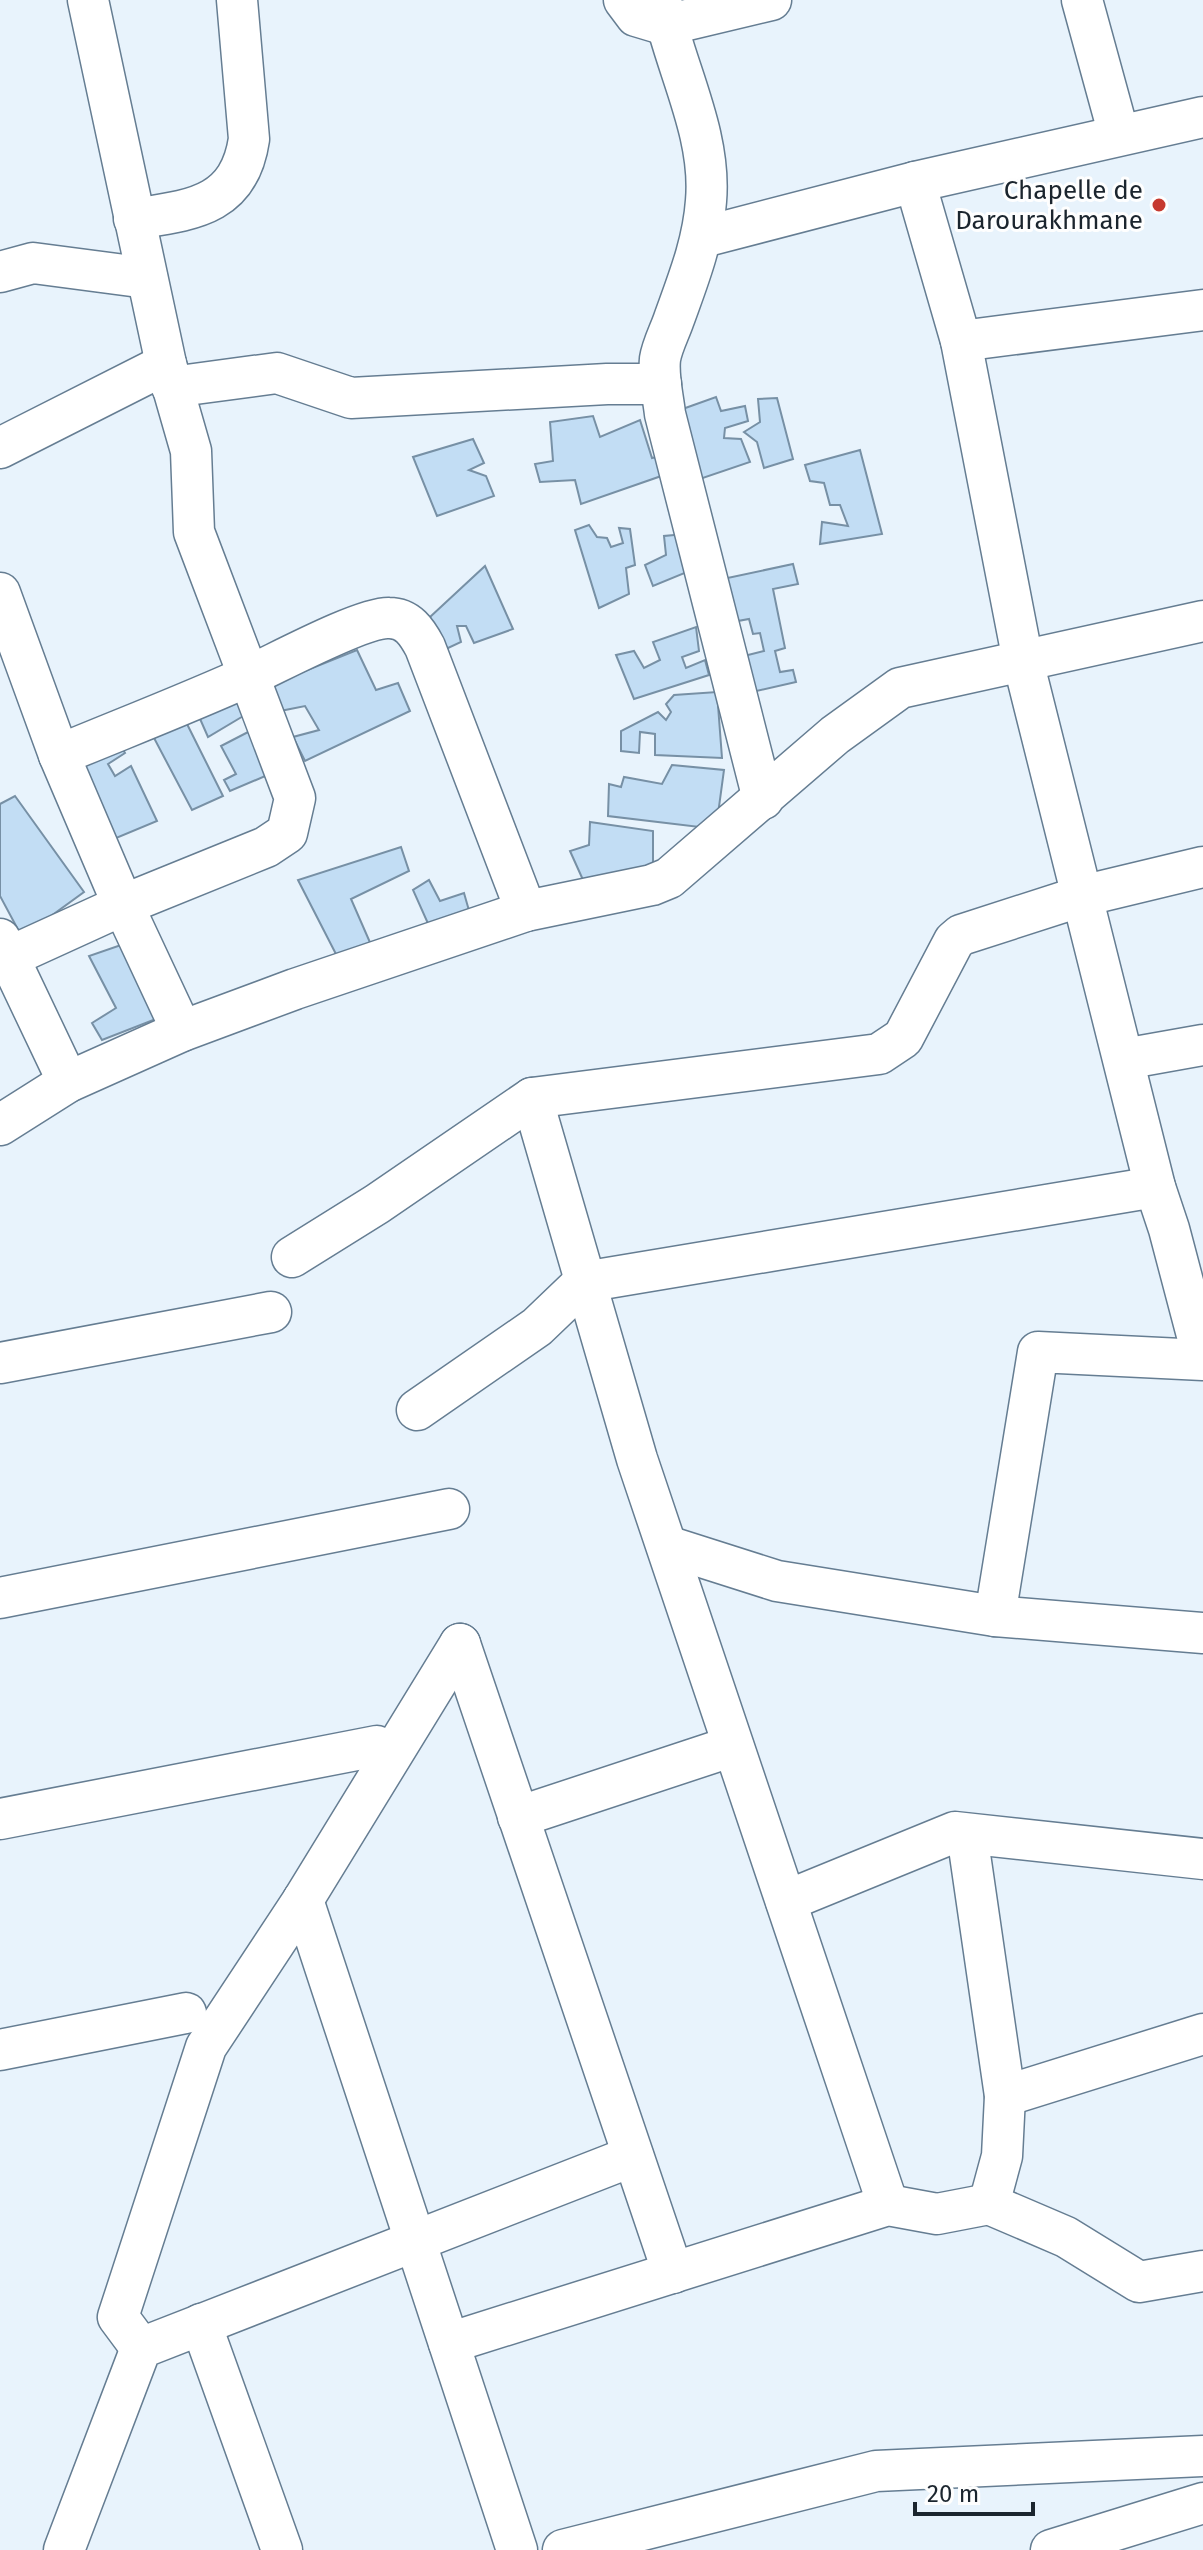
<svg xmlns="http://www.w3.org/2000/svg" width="1203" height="2550" viewBox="0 0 1203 2550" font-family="'Fira Sans',sans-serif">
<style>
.building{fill:#c2ddf4;stroke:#7790a5;stroke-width:2}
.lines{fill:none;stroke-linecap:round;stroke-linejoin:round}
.minor-casing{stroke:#657d92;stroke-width:43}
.minor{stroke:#fff;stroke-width:40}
.poi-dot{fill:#c6392f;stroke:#fefefe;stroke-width:3}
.labels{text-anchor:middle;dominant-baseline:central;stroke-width:6;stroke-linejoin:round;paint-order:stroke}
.poi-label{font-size:26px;fill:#1b252e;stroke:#fefefe;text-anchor:end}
</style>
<rect width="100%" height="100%" fill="#e8f3fc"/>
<!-- building -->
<g class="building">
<path d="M716,397L721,411L745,406L748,421L725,428L724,438L741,439L750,462L691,482L677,411Z"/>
<path d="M777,398L793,459L764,468L757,442L744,432L760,422L758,399Z"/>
<path d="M593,416L600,437L640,420L652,458L662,456L667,474L581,504L575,480L540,482L535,464L553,461L550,422Z"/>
<path d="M473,439L484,463L469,470L486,476L494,496L437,516L413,457Z"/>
<path d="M860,450L882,534L820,544L822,522L848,526L840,505H830L824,483L810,481L805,465Z"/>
<path d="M589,525L597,537L607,538L611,547L623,543L619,528L630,529L635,565L626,568L629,594L599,608L575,530Z"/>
<path d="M685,534L692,570L653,586L645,565L666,555L664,536Z"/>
<path d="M793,564L798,584L773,589L785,648L775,651L780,672L793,670L796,682L743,694L736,658L764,651L760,633L753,634L749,619L727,623L718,580Z"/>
<path d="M485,566L513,629L474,643L466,626H457L461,642L433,655L436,631L430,617Z"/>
<path d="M696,627L699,651L682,657L686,668L705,660L709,675L634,699L616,655L634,651L644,668L660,660L653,642Z"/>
<path d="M357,650L376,690L398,683L410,711L305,761L293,737L319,730L305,706L280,711L270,685Z"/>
<path d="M717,692L722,758L655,755V734L640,732L639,753L621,751V731L658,712L666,720L671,712L666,704L674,695Z"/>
<path d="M235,696L245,715L208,737L197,712Z"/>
<path d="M186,722L223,796L192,810L154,738Z"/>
<path d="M252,730L270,774L230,791L224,780L236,774L221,746Z"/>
<path d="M119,743L125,753L108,764L115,776L131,766L157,821L109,841L72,766Z"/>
<path d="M672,765L724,770L716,829L608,816L609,784L621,787L624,777L662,784Z"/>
<path d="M15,796L84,892L22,937L0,896V804Z"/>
<path d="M590,822L653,831V875L588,891L570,851L589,845Z"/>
<path d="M401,847L409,871L351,899L372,947L339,960L298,880Z"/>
<path d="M429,880L440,901L464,893L470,914L430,928L413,890Z"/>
<path d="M121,945L156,1019L102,1040L92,1023L116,1008L89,956Z"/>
</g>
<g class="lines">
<defs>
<g id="minor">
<path d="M624,0L636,16L666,25L771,0"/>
<path d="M661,0C674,66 712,132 706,201C703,243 688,280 674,319C670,331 662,346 660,359C658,377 663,396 665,414L763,799"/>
<path d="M1082,0L1119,135"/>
<path d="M915,182L961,341L1023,661L1155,1187L1169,1229L1203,1358"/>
<path d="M134,219C191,210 239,207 249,139L237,0"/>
<path d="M703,237L915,182L1203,117"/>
<path d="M0,272L33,263L147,278"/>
<path d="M961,341L1203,310"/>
<path d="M172,387L277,373L351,398L607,384H661"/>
<path d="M0,448L166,364"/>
<path d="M0,593L59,755L123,905L182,1031"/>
<path d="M59,755C124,728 189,703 253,674C281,661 363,617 389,618C408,618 417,632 425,647L526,911"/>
<path d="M0,939L68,1082"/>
<path d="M9,957L123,905L266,847L287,833L295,798L194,532L191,451L166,364L88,0"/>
<path d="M1124,1059L1203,1045"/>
<path d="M532,1098L637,1459L888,2205"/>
<path d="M0,1125L68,1082L182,1031L295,989L526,911L652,885L669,878L835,735L900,688L1203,621"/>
<path d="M292,1257L377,1204L532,1098L879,1054L903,1038L954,941L961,935L1082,896L1203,867"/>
<path d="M0,1363L271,1312"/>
<path d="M417,1410L537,1327L584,1282L1155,1187"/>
<path d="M667,1546L777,1581L995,1616L1203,1633"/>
<path d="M0,1598L449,1509"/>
<path d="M995,1616L1038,1352L1203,1360"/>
<path d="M460,1644L673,2273"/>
<path d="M518,1817L733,1746"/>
<path d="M0,1819L377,1746"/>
<path d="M967,1834L1005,2096L1002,2156L989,2204"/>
<path d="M303,1900L517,2550"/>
<path d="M786,1901L955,1832L1203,1859"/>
<path d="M0,2050L186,2013"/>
<path d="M1005,2096L1203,2034"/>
<path d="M201,2324L282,2550"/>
<path d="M449,2343L888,2205L937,2214L989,2204L1066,2237L1139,2282L1203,2271"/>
<path d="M141,2348L118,2317L206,2047L303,1900L460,1644"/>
<path d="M64,2550L141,2348L633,2156"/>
<path d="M563,2550L876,2471L1203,2456"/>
<path d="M1051,2550L1203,2503"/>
</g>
</defs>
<!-- minor casing -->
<use href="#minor" class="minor-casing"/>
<!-- minor -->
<use href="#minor" class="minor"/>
</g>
<!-- markers -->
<circle class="poi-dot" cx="1159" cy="205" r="8"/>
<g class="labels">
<!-- poi labels -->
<g class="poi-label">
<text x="1143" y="190">Chapelle de<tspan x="1143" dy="30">Darourakhmane</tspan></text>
</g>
</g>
<!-- scale -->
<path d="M915 2502v12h118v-12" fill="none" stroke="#1b252e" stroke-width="4"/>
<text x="927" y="2502" font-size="24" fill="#1b252e" stroke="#fefefe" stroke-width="6" paint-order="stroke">20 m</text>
</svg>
